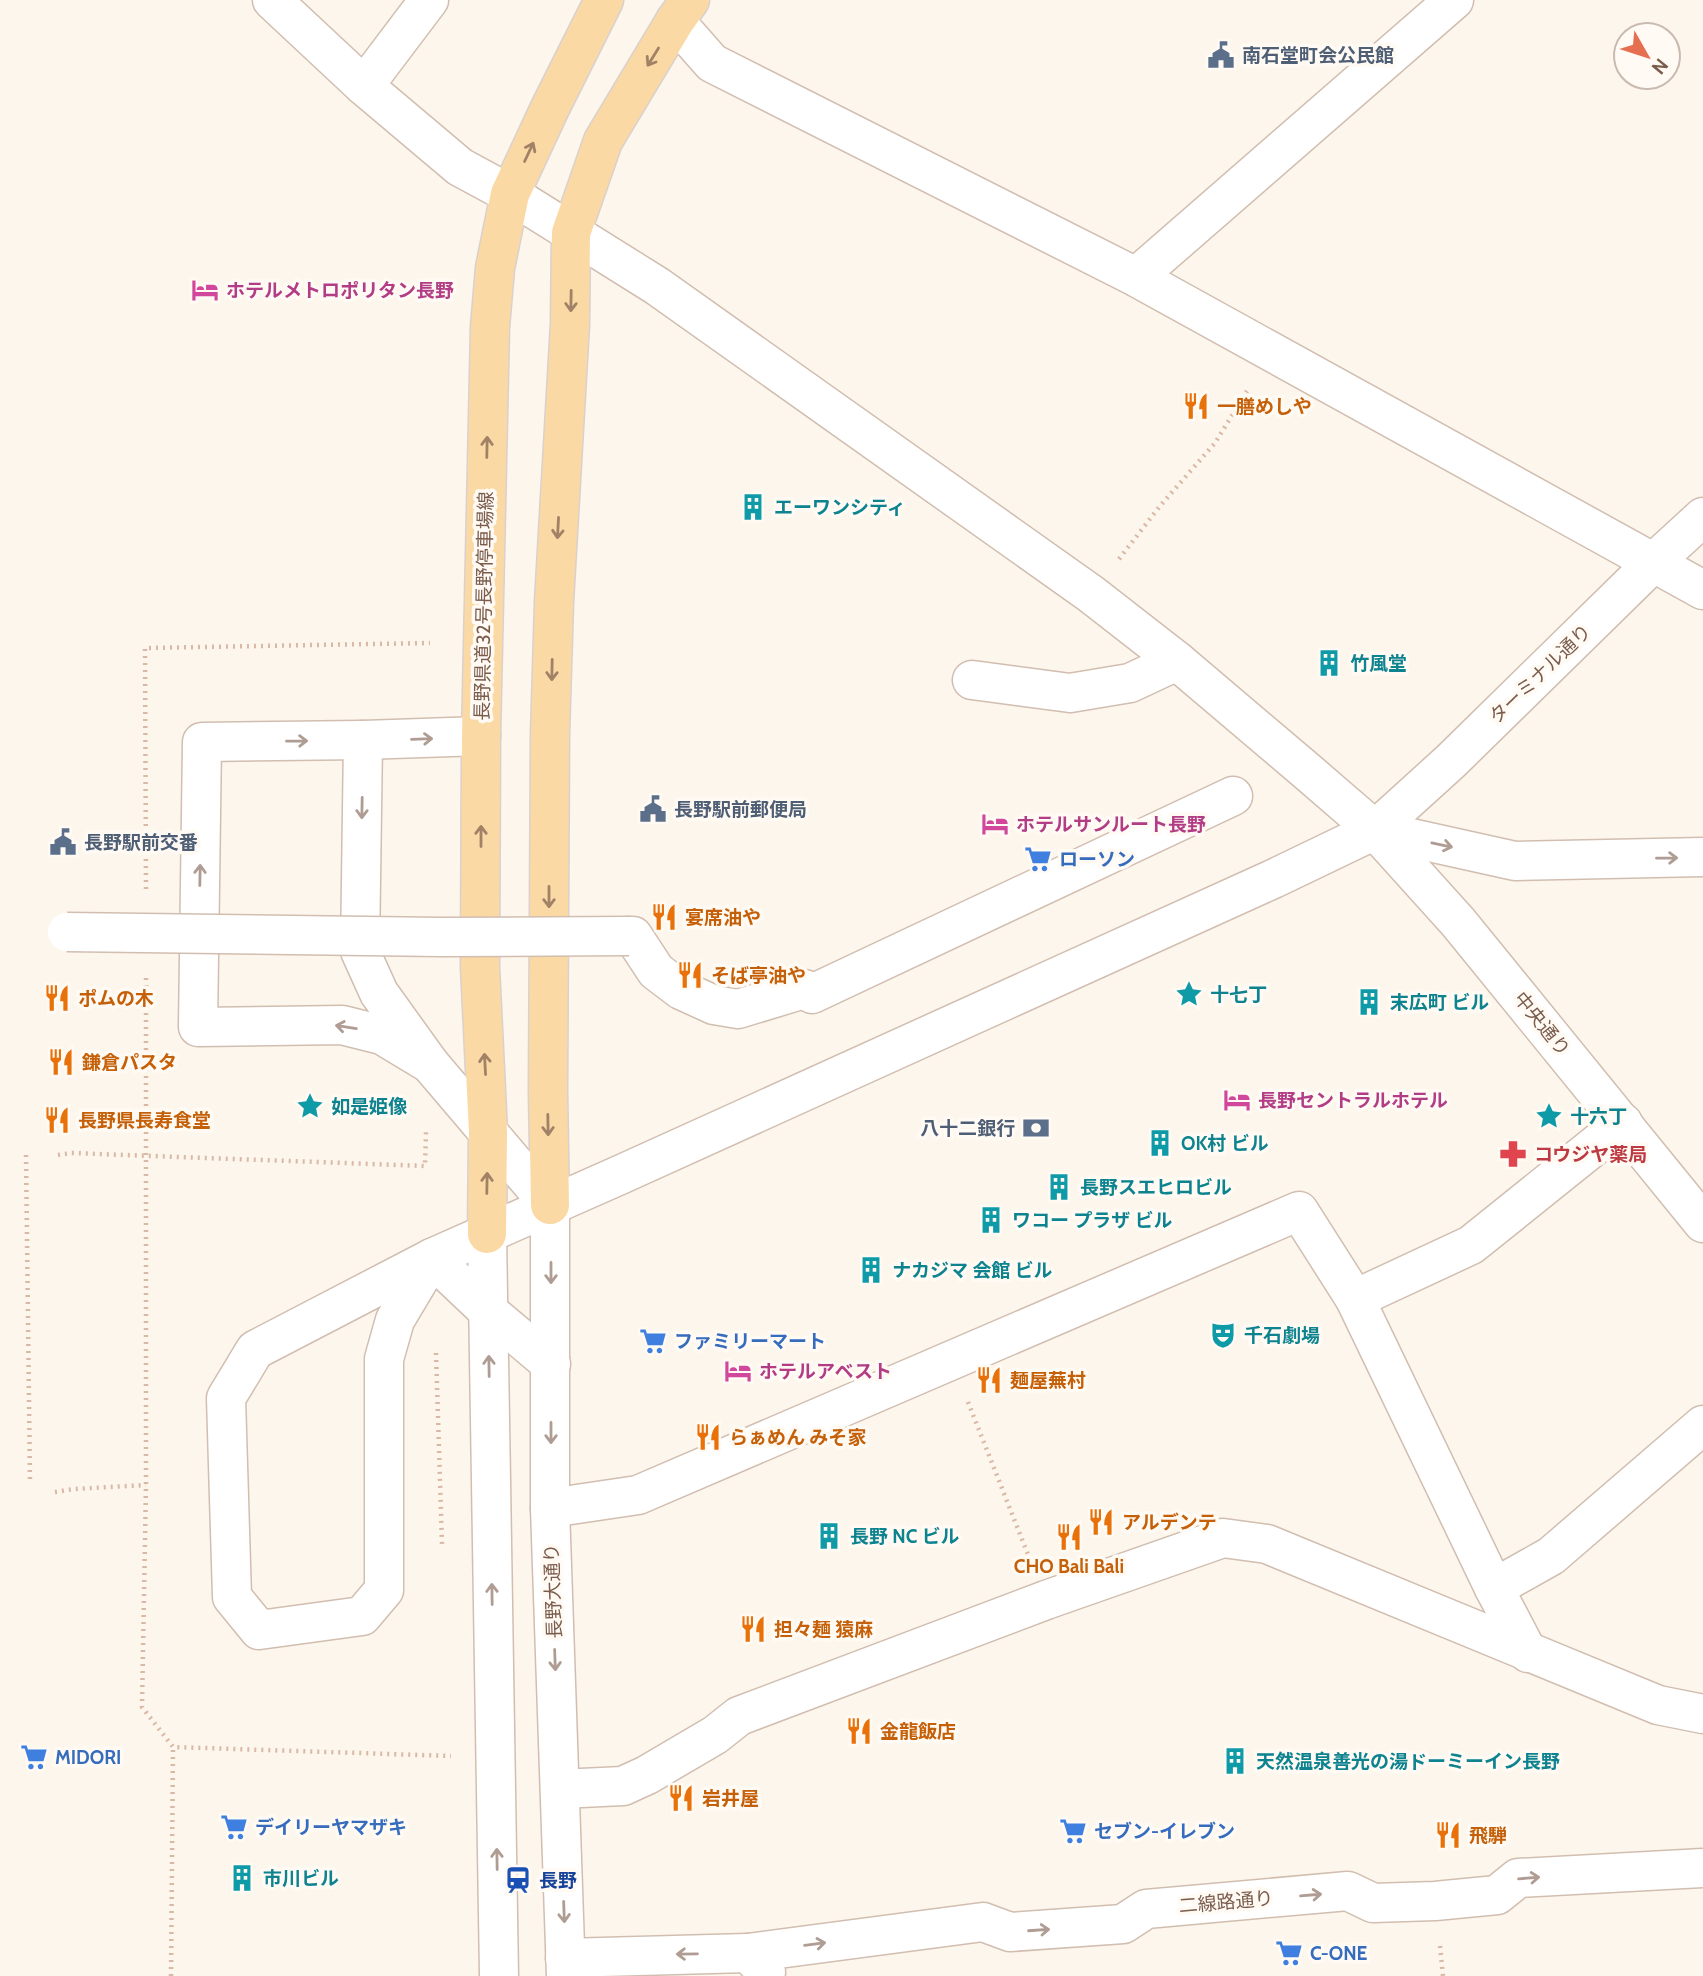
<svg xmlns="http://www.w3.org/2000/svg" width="1703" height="1976" viewBox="0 0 1703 1976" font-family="Cabin,'Noto Sans JP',sans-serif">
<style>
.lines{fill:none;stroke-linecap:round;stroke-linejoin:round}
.minor-casing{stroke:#d1beb0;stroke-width:41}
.major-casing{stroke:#dad1cd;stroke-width:41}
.path{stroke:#d9b8a5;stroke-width:4.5;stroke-dasharray:2 5;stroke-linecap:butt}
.minor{stroke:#fff;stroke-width:38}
.major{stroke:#fbd9a5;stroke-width:38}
.minor-bridge-casing{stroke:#d1beb0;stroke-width:41;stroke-linecap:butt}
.minor-bridge{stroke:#fff;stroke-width:38}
.oneway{stroke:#a18267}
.oneway2{stroke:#af9d94}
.labels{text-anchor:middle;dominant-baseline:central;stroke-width:7;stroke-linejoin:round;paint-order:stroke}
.service-label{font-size:19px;font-weight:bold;fill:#4e5e75;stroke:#fffaf3;text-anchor:start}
.hotel-label{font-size:19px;font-weight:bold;fill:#b23c85;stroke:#fffaf3;text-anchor:start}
.food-label{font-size:19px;font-weight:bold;fill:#c56008;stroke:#fffaf3;text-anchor:start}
.culture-label{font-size:19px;font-weight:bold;fill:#0d838f;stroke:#fffaf3;text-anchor:start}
.street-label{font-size:19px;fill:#7a5c4d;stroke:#fffaf3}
.shop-label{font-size:19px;font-weight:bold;fill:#366cbe;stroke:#fffaf3;text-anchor:start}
.health-label{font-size:19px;font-weight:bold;fill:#be3a42;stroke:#fffaf3;text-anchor:start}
.transit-label{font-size:19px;font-weight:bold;fill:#164399;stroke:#fffaf3;text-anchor:start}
</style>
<rect width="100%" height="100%" fill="#fdf6ec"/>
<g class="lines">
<defs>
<g id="minor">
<path d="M272,0L364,86L460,167L510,194L657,286L1091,594L1177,661L1309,773L1375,830L1458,922L1703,1223"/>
<path d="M675,21L712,63L1136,277L1703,590"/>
<path d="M364,86L429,0"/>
<path d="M1136,277L1454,0"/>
<path d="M972,680L1070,693L1130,683L1177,661"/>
<path d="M363,740L360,951L379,993L430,1064L550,1205"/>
<path d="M1375,830L1515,861L1703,857"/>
<path d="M629,936H633L656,971L681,990L714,1005L738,1009L804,989L810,991L812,994L1233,796"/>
<path d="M430,1064L382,1035L342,1025L198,1027L202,742L363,740L481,736"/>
<path d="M550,1205V1508L566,1976"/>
<path d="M487,1234L499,1976"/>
<path d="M432,1258L395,1320L384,1359V1590L362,1616L259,1630L232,1597L226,1398L255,1350Z"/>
<path d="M1355,1299L1471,1245L1623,1123"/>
<path d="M551,1364L488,1311L432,1258L622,1174L1273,879L1375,830L1451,761L1654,562L1703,517"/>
<path d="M550,1508L638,1495L1299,1211L1355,1299L1494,1588L1528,1653"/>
<path d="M1494,1588L1551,1556L1703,1425"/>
<path d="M560,1789L623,1786L647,1775L715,1735L739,1716L1046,1600L1223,1538L1267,1544L1658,1705L1703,1714"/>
<path d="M748,1953L983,1922L1010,1932L1123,1924L1146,1909L1348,1891L1373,1903L1435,1901L1497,1895L1518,1878L1703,1868"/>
<path d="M565,1958L748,1953L766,1972"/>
</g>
<g id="major">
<path d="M550,1205L548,1092L550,735L554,602L570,324L571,233L603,141L675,21L690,0"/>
<path d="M487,1234L488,1132L480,967L481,736L490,327L495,268L510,194L550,108L604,0"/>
</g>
</defs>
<!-- minor casing -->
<use href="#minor" class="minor-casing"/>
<!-- major casing -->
<use href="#major" class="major-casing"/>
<!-- path -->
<g class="path">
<path d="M1119,559L1160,506L1215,443L1247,391"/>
<path d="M146,889L145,648L430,643"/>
<path d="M146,978V1485L142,1707L173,1747L451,1756"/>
<path d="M26,1155L30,1482"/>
<path d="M58,1155L71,1153L425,1166L426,1132"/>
<path d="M436,1353L442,1544"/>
<path d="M968,1402L1029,1557"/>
<path d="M55,1492L74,1489L146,1485"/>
<path d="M1440,1946L1443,1976"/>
<path d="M171,1976L173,1747"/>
</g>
<!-- minor -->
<use href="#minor" class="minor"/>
<!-- major -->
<use href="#major" class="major"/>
<defs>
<path id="minor-bridge" d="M67,932L441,937L629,936"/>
</defs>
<!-- minor-bridge casing -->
<use href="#minor-bridge" class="minor-bridge-casing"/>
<!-- minor-bridge -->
<use href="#minor-bridge" class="minor-bridge"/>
</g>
<!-- one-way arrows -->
<defs><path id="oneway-shaft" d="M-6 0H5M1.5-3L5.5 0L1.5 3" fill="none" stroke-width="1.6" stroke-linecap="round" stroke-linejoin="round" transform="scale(1.75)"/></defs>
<g class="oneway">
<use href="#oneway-shaft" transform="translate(653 57) rotate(122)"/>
<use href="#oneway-shaft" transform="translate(529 152) rotate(-65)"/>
<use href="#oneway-shaft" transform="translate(571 301) rotate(91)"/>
<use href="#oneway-shaft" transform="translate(487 447) rotate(-89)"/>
<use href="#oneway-shaft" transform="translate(558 528) rotate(93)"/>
<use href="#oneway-shaft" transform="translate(552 670) rotate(91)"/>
<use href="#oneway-shaft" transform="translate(481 836) rotate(-90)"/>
<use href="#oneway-shaft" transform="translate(549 897) rotate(90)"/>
<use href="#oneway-shaft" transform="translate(485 1064) rotate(-93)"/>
<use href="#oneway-shaft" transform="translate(548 1125) rotate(89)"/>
<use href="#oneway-shaft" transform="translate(487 1183) rotate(-89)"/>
</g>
<g class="oneway2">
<use href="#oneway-shaft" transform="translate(422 739) rotate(-2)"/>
<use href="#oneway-shaft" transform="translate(297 741) rotate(-1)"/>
<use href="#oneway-shaft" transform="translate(362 808) rotate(91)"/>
<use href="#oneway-shaft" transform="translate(1442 845) rotate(12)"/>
<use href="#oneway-shaft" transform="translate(1667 858) rotate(-1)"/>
<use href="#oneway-shaft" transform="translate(200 875) rotate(-89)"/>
<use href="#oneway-shaft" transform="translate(346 1027) rotate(-171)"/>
<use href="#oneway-shaft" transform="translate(551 1273) rotate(90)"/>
<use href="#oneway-shaft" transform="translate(489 1366) rotate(-91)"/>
<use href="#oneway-shaft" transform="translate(551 1433) rotate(90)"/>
<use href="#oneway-shaft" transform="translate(492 1594) rotate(-91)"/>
<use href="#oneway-shaft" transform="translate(555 1660) rotate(88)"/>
<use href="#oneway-shaft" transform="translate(497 1859) rotate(-91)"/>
<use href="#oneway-shaft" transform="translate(1529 1878) rotate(-5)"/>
<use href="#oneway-shaft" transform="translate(1311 1895) rotate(-5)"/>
<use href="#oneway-shaft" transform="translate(564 1912) rotate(88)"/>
<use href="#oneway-shaft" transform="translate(1039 1930) rotate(-4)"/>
<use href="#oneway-shaft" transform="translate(815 1944) rotate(-7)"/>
<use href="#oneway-shaft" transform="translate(687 1954) rotate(179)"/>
</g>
<!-- icons -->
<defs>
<symbol id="civic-bare" viewBox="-9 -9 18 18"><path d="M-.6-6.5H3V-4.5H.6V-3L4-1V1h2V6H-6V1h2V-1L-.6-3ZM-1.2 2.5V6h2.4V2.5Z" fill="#5c6f8a" stroke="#fffaf3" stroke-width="2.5" paint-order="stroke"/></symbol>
<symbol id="hotel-bare" viewBox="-9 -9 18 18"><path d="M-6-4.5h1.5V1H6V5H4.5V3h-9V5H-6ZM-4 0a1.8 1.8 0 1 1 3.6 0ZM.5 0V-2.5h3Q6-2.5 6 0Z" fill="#d1479c" stroke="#fffaf3" stroke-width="2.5" paint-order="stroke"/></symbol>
<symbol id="restaurant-bare" viewBox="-9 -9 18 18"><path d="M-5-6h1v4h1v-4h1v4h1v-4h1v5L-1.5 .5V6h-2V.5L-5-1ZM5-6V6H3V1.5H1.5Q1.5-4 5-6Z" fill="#e8710a" stroke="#fffaf3" stroke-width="2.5" paint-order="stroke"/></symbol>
<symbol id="building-bare" viewBox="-9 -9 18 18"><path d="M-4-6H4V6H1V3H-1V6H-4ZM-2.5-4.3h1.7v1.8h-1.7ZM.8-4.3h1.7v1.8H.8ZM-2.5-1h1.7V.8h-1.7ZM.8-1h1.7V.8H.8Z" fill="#0f9aa8" stroke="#fffaf3" stroke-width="2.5" paint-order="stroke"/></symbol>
<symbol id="supermarket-bare" viewBox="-9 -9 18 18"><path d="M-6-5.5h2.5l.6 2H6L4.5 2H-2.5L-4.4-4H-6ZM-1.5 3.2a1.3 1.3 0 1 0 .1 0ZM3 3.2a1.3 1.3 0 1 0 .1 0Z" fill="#3f7fe0" stroke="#fffaf3" stroke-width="2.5" paint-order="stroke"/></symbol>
<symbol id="sight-bare" viewBox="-9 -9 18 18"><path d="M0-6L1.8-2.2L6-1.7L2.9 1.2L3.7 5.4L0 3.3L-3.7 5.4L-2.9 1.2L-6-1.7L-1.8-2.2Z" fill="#0f9aa8" stroke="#fffaf3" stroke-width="2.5" paint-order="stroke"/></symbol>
<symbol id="bank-bare" viewBox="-9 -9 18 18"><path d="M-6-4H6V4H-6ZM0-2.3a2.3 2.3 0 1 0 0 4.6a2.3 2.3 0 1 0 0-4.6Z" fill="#5c6f8a" stroke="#fffaf3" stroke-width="2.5" paint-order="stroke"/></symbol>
<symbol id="pharmacy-bare" viewBox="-9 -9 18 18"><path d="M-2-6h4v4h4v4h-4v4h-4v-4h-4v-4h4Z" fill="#e0444e" stroke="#fffaf3" stroke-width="2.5" paint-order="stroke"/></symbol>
<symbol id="theatre-bare" viewBox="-9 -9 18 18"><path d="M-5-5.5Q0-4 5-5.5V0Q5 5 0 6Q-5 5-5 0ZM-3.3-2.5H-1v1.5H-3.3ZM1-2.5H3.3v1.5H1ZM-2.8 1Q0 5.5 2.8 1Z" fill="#0f9aa8" stroke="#fffaf3" stroke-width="2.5" paint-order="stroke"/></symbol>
<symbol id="station-bare" viewBox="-9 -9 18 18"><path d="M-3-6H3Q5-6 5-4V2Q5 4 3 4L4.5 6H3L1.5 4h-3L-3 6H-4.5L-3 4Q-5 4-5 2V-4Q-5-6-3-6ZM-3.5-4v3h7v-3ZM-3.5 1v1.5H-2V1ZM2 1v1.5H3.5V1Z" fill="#1a4fb4" stroke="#fffaf3" stroke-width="2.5" paint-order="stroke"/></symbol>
</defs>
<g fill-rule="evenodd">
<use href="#civic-bare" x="1202" y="36" width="38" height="38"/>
<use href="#hotel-bare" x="186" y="271" width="38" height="38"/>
<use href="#restaurant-bare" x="1177" y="387" width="38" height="38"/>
<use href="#building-bare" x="734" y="488" width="38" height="38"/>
<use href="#building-bare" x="1310" y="644" width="38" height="38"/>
<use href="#civic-bare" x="634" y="790" width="38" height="38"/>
<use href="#hotel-bare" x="976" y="805" width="38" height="38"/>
<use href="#civic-bare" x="44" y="823" width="38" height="38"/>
<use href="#supermarket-bare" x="1019" y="840" width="38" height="38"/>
<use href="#restaurant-bare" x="645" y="898" width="38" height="38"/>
<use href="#restaurant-bare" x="671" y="956" width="38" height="38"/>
<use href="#sight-bare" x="1170" y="975" width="38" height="38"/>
<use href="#restaurant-bare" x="38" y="979" width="38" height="38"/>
<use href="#building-bare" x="1350" y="983" width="38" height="38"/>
<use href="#restaurant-bare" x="42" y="1043" width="38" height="38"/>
<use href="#hotel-bare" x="1218" y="1081" width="38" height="38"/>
<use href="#sight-bare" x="291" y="1087" width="38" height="38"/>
<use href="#sight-bare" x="1530" y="1097" width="38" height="38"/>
<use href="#restaurant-bare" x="38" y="1101" width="38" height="38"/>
<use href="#bank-bare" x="1017" y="1109" width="38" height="38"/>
<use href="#building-bare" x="1141" y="1124" width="38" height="38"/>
<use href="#pharmacy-bare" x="1494" y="1135" width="38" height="38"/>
<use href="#building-bare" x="1040" y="1168" width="38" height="38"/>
<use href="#building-bare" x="972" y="1201" width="38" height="38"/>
<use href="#building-bare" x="852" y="1251" width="38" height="38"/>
<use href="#theatre-bare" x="1204" y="1316" width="38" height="38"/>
<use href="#supermarket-bare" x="634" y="1322" width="38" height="38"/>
<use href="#hotel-bare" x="719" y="1352" width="38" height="38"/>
<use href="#restaurant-bare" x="970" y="1361" width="38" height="38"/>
<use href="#restaurant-bare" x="689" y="1418" width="38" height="38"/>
<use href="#restaurant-bare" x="1082" y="1503" width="38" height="38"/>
<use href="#building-bare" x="810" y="1517" width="38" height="38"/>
<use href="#restaurant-bare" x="1050" y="1518" width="38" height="38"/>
<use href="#restaurant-bare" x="734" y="1610" width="38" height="38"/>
<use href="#restaurant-bare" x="840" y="1712" width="38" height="38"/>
<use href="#supermarket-bare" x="15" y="1738" width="38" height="38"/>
<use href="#building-bare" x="1216" y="1742" width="38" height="38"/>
<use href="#restaurant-bare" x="662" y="1779" width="38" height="38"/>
<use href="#supermarket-bare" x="215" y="1808" width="38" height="38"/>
<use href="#supermarket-bare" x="1054" y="1812" width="38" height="38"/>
<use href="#restaurant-bare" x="1429" y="1816" width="38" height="38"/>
<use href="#building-bare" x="223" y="1859" width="38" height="38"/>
<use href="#station-bare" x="499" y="1861" width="38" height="38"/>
<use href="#supermarket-bare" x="1270" y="1934" width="38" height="38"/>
</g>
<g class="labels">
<!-- service labels -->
<g class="service-label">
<text x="1242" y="55">南石堂町会公民館</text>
<text x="674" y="809">長野駅前郵便局</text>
<text x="84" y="842">長野駅前交番</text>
<text x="1015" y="1128" text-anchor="end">八十二銀行</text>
</g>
<!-- hotel labels -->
<g class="hotel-label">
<text x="226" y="290">ホテルメトロポリタン長野</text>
<text x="1016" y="824">ホテルサンルート長野</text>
<text x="1258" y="1100">長野セントラルホテル</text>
<text x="759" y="1371">ホテルアベスト</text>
</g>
<!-- food labels -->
<g class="food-label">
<text x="1217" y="406">一膳めしや</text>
<text x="685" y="917">宴席油や</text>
<text x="711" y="975">そば亭油や</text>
<text x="78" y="998">ポムの木</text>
<text x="82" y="1062">鎌倉パスタ</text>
<text x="78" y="1120">長野県長寿食堂</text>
<text x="1010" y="1380">麺屋蕪村</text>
<text x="729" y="1437">らぁめん みそ家</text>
<text x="1122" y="1522">アルデンテ</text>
<text x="1069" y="1566" text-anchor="middle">CHO Bali Bali</text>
<text x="774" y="1629">担々麺 猿麻</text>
<text x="880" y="1731">金龍飯店</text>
<text x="702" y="1798">岩井屋</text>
<text x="1469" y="1835">飛騨</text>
</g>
<!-- culture labels -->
<g class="culture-label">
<text x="774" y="507">エーワンシティ</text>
<text x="1350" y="663">竹風堂</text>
<text x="1210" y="994">十七丁</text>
<text x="1390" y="1002">末広町 ビル</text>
<text x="331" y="1106">如是姫像</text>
<text x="1570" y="1116">十六丁</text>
<text x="1181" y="1143">OK村 ビル</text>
<text x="1080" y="1187">長野スエヒロビル</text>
<text x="1012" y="1220">ワコー プラザ ビル</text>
<text x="892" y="1270">ナカジマ 会館 ビル</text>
<text x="1244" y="1335">千石劇場</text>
<text x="850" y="1536">長野 NC ビル</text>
<text x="1256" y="1761">天然温泉善光の湯ドーミーイン長野</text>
<text x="263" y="1878">市川ビル</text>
</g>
<!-- street labels -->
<g class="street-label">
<text transform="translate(484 606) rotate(-89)">長野県道32号長野停車場線</text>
<text transform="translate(1540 674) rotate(-44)">ターミナル通り</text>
<text transform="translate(1542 1024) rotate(51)">中央通り</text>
<text transform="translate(553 1591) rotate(-92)">長野大通り</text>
<text transform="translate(1226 1902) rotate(-5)">二線路通り</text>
</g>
<!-- shop labels -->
<g class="shop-label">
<text x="1059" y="859">ローソン</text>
<text x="674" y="1341">ファミリーマート</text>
<text x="55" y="1757">MIDORI</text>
<text x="255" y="1827">デイリーヤマザキ</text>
<text x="1094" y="1831">セブン-イレブン</text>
<text x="1310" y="1953">C-ONE</text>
</g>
<!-- health labels -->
<g class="health-label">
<text x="1534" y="1154">コウジヤ薬局</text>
</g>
<!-- transit labels -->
<g class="transit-label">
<text x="539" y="1880">長野</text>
</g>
</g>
<!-- north arrow -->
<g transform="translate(1647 56) rotate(129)"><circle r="33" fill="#fffaf3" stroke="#cabbb1" stroke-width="2"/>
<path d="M0-5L12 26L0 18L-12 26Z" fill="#e76f51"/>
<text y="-10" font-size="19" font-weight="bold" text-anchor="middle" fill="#7a5c4d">N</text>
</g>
</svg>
